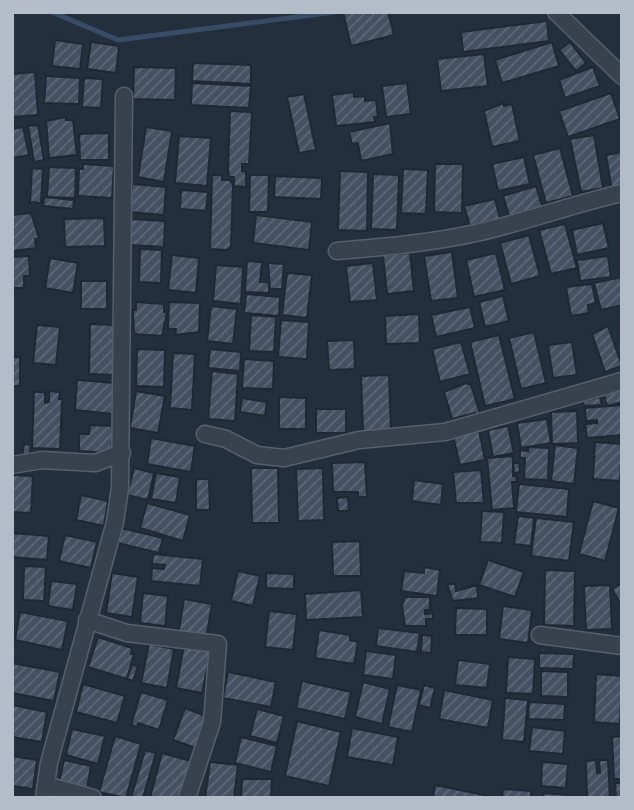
<svg xmlns="http://www.w3.org/2000/svg" width="634" height="810" viewBox="0 0 634 810" font-family="Lato,sans-serif">
<style>
.lines{fill:none;stroke-linecap:round;stroke-linejoin:round}
.stream{stroke:#394c67;stroke-width:5}
.building{fill:url(#building-hatch);stroke:#1f2835;stroke-width:2}
.minor-casing{stroke:#565f6c;stroke-width:19}
.minor{stroke:#38414e;stroke-width:16}
</style>
<defs>
<pattern id="building-hatch" width="6" height="6" patternUnits="userSpaceOnUse" patternTransform="scale(1.75)"><rect width="6" height="6" fill="#455162"/><path d="M-1 1l2-2M0 6l6-6M5 7l2-2" fill="none" stroke="#5d6877"/></pattern>
</defs>
<rect width="100%" height="100%" fill="#242f3e"/>
<g class="lines">
<!-- stream -->
<path class="stream" d="M52,12L118,40L335,12"/>
</g>
<!-- building -->
<g class="building">
<path d="M343,12H388L394,35L351,46Z"/>
<path d="M547,21L549,41L463,52L461,32Z"/>
<path d="M55,40L83,44L80,69L52,66Z"/>
<path d="M91,42L119,46L116,73L87,69Z"/>
<path d="M552,42L559,66L502,83L495,60Z"/>
<path d="M570,42L586,63L576,71L559,50Z"/>
<path d="M484,54L488,86L441,91L437,59Z"/>
<path d="M193,63L251,65V84L192,81Z"/>
<path d="M134,67L176,68L175,100L133,99Z"/>
<path d="M593,67L600,86L565,98L559,80Z"/>
<path d="M35,72L38,115L12,117V74Z"/>
<path d="M46,76L80,78L79,104L44,103Z"/>
<path d="M84,78L103,79L101,108L82,107Z"/>
<path d="M192,83L251,86L249,108L191,105Z"/>
<path d="M407,83L411,114L386,117L382,86Z"/>
<path d="M354,92V97L365,96V101L376,100L378,117H374L375,122L336,126L332,95Z"/>
<path d="M611,93L620,119L568,137L559,111Z"/>
<path d="M304,94L316,150L299,153L287,97Z"/>
<path d="M503,103L504,106L512,104L520,141L492,147L484,111Z"/>
<path d="M230,111L252,112L249,164H242V171L246,172V187L234,186V177H229L228,171Z"/>
<path d="M66,117V120H73L77,155L49,158L46,121Z"/>
<path d="M390,123L393,154L361,161L358,143L352,144L349,132Z"/>
<path d="M38,125L44,160L34,162L28,126Z"/>
<path d="M23,127L29,155L13,158L12,129Z"/>
<path d="M146,127L172,131L164,182L138,177Z"/>
<path d="M109,133V160H80L79,134Z"/>
<path d="M594,135L603,188L581,192L570,139Z"/>
<path d="M179,136L211,138L207,186L175,183Z"/>
<path d="M560,148L573,196L546,203L533,155Z"/>
<path d="M622,152V188L612,190L606,155Z"/>
<path d="M524,157L530,184L498,191L492,164Z"/>
<path d="M83,164L114,166L112,198L78,196L79,169H83Z"/>
<path d="M435,164H463L462,213L434,212Z"/>
<path d="M49,167L76,168L75,198L47,197Z"/>
<path d="M32,168L43,169L41,203L30,202Z"/>
<path d="M403,169L428,170L426,214L401,213Z"/>
<path d="M340,171L368,172L367,231L338,230Z"/>
<path d="M373,174L399,175L397,230L371,229Z"/>
<path d="M212,175H222V180H230L233,185L231,247L227,250L210,249Z"/>
<path d="M250,175H269L268,212H249Z"/>
<path d="M275,176L322,178L321,199L274,197Z"/>
<path d="M132,184L166,187L164,215L130,212Z"/>
<path d="M536,186L543,209L510,219L503,196Z"/>
<path d="M181,190L208,192L206,211L180,209Z"/>
<path d="M44,197L74,200L73,209L43,206Z"/>
<path d="M495,199L500,219L470,226L464,206Z"/>
<path d="M31,213L39,238L35,239L36,248L13,251L12,215Z"/>
<path d="M256,215L312,222L309,250L253,243Z"/>
<path d="M104,218L105,246L65,247L64,219Z"/>
<path d="M131,219L165,221L164,247L130,245Z"/>
<path d="M603,223L609,248L577,255L572,230Z"/>
<path d="M565,224L577,268L551,274L539,230Z"/>
<path d="M529,235L540,276L511,284L500,243Z"/>
<path d="M140,249L162,250L161,283L139,282Z"/>
<path d="M452,252L458,298L431,301L424,256Z"/>
<path d="M410,253L414,291L387,294L383,255Z"/>
<path d="M496,253L505,290L474,297L466,260Z"/>
<path d="M172,255L199,258L196,293L168,290Z"/>
<path d="M29,256L30,276H24V288H12V257Z"/>
<path d="M608,256L611,277L580,281L577,260Z"/>
<path d="M50,258L78,263L73,293L45,288Z"/>
<path d="M247,261L262,262L260,282H269V293L245,292Z"/>
<path d="M268,263L284,264L282,289H270Z"/>
<path d="M373,263L377,300L350,302L346,266Z"/>
<path d="M216,265L243,267L241,304L213,301Z"/>
<path d="M287,273L312,275L307,318L282,315Z"/>
<path d="M622,277V305L601,310L594,283Z"/>
<rect x="81" y="281" width="26" height="28"/>
<path d="M592,284L596,303L588,305L589,313L571,316L566,287Z"/>
<path d="M246,294L280,297L279,316L244,313Z"/>
<path d="M503,296L509,321L485,327L479,302Z"/>
<path d="M136,302L164,304V312H167L162,336L134,334L133,310H136Z"/>
<path d="M169,302L200,303L199,332L175,335L176,329H168Z"/>
<path d="M211,306L237,309L233,344L207,341Z"/>
<path d="M470,307L475,328L436,337L431,315Z"/>
<path d="M419,314L420,343L386,344L385,316Z"/>
<path d="M251,315L276,317L274,352L249,351Z"/>
<path d="M281,320L309,322L307,359L278,357Z"/>
<path d="M90,324L116,325L115,375L89,374Z"/>
<path d="M37,325L60,327L56,365L33,363Z"/>
<path d="M608,326L622,366L605,372L592,334Z"/>
<path d="M534,332L546,383L521,389L509,338Z"/>
<path d="M499,335L515,399L485,406L470,342Z"/>
<path d="M354,340L355,369L329,370L327,341Z"/>
<path d="M461,342L470,374L440,382L432,349Z"/>
<path d="M572,342L577,375L553,378L548,345Z"/>
<path d="M137,349L165,350L164,387L136,386Z"/>
<path d="M210,349L241,352L240,371L208,368Z"/>
<path d="M173,353L195,354L192,410L170,408Z"/>
<rect x="12" y="357" width="8" height="29"/>
<path d="M244,359L274,361L273,389L242,388Z"/>
<path d="M212,371L238,374L235,421L208,419Z"/>
<path d="M389,375L391,431L363,432L361,376Z"/>
<path d="M77,380L115,383L113,414L75,410Z"/>
<path d="M466,383L471,385L481,417L477,418L475,413L452,419L444,392Z"/>
<path d="M622,389V402L607,406L604,395Z"/>
<path d="M49,391L60,392L59,399H62L60,449L32,448L34,392H45V403L49,402Z"/>
<path d="M136,391L165,396L158,433L130,428Z"/>
<path d="M279,397L306,398V429H279Z"/>
<path d="M600,397L602,405L584,406L583,401Z"/>
<path d="M242,398L267,402L265,416L240,412Z"/>
<path d="M622,405V435L587,438L585,424L597,423V420L586,421L585,408Z"/>
<rect x="316" y="409" width="30" height="24"/>
<path d="M577,411L578,443L552,444L551,412Z"/>
<path d="M547,419L551,443L521,448L517,423Z"/>
<path d="M90,425L113,426L111,453L79,451V434H89Z"/>
<path d="M508,426L514,453L493,457L488,430Z"/>
<path d="M479,430L485,460L460,465L454,440L448,441L447,436Z"/>
<path d="M151,438L195,446L191,472L147,464Z"/>
<path d="M595,442L622,444L620,481L593,479Z"/>
<path d="M24,444L31,445L29,459L22,457Z"/>
<path d="M555,445L578,448L574,484L551,481Z"/>
<path d="M528,447L549,448L548,480L524,479L525,458H520V450L528,451Z"/>
<path d="M513,456V476H516L517,482H512L514,508L492,510L487,458Z"/>
<path d="M365,462L367,497H358V492H333L332,463Z"/>
<path d="M513,463H519L520,472L514,473Z"/>
<path d="M134,468L154,473L148,500L127,495Z"/>
<path d="M251,468H278L279,523H252Z"/>
<path d="M323,468L324,520L298,521L296,469Z"/>
<path d="M481,470L484,503H456L453,472Z"/>
<path d="M156,473L180,477L176,503L151,499Z"/>
<path d="M12,475L33,476L31,513L12,512Z"/>
<path d="M196,479H209L210,510H196Z"/>
<path d="M414,480L443,484L441,505L412,501Z"/>
<path d="M519,484L569,489L567,517L516,512Z"/>
<path d="M81,495L108,501L104,526L76,520Z"/>
<path d="M348,497L349,511H338L337,498Z"/>
<path d="M593,501L619,508L605,561L579,554Z"/>
<path d="M147,503L190,515L183,541L140,528Z"/>
<path d="M482,511L504,512L502,543L480,542Z"/>
<path d="M518,516L534,518L531,546L514,544Z"/>
<path d="M536,518L574,522L569,561L531,556Z"/>
<path d="M121,528L163,538L159,553L118,543Z"/>
<path d="M12,533L49,536L47,560L12,557Z"/>
<path d="M65,535L97,542L91,568L59,561Z"/>
<path d="M360,541L361,576H333L332,542Z"/>
<path d="M153,554L203,559L200,586L151,581L152,568L164,569L165,565L152,564Z"/>
<path d="M488,560L524,572L515,597L479,585Z"/>
<path d="M24,566L46,567L44,601L23,600Z"/>
<path d="M424,567L440,570L437,596L401,591L404,571L424,573Z"/>
<path d="M545,570L575,571L574,626L544,625Z"/>
<path d="M238,571L260,576L253,606L231,601Z"/>
<path d="M112,573L138,577L132,617L106,613Z"/>
<path d="M266,573L294,574V589L266,588Z"/>
<path d="M51,581L77,584L73,610L48,606Z"/>
<path d="M622,583V606L612,589Z"/>
<path d="M447,584H455L456,591L477,585L478,598L453,601Z"/>
<path d="M610,585L612,629L586,630L584,586Z"/>
<path d="M361,590L363,617L306,620L305,594Z"/>
<path d="M143,593L168,596L165,626L140,623Z"/>
<path d="M405,597H430V610H425V614L433,613V619H426V626H405L402,606Z"/>
<path d="M184,599L212,604L206,640L178,636Z"/>
<path d="M503,606L532,610L528,643L499,639Z"/>
<path d="M456,608L487,609V635H455Z"/>
<path d="M269,611L297,614L293,650L265,647Z"/>
<path d="M20,612L68,621L62,650L15,640Z"/>
<path d="M378,628L420,633L417,652L376,646Z"/>
<path d="M319,630L350,635V640L358,642L354,664L315,658Z"/>
<path d="M422,635L432,636L431,653L421,652Z"/>
<path d="M98,637L132,648L131,654H134L127,679L88,667Z"/>
<path d="M149,644L174,649L167,688L141,683Z"/>
<path d="M184,645L211,651L202,693L176,688Z"/>
<path d="M366,651L396,655L393,679L363,675Z"/>
<path d="M539,653L574,654L573,669L539,668Z"/>
<path d="M508,657L535,659L533,694L506,693Z"/>
<path d="M458,660L490,664L487,688L455,685Z"/>
<path d="M12,663L60,672L54,701L12,693Z"/>
<path d="M132,665L138,666L133,681L127,679Z"/>
<path d="M541,671L568,672V697L541,696Z"/>
<path d="M228,672L276,682L271,707L223,698Z"/>
<path d="M596,674L622,676L620,724L594,722Z"/>
<path d="M302,681L351,692L345,719L296,708Z"/>
<path d="M363,682L390,689L382,724L355,717Z"/>
<path d="M83,684L125,696L117,723L76,712Z"/>
<path d="M397,685L421,690L412,732L388,727Z"/>
<path d="M424,685L435,688L430,708L419,705Z"/>
<path d="M444,690L493,700L488,728L439,719Z"/>
<path d="M141,692L168,700L159,730L138,723L137,727L131,725Z"/>
<path d="M505,698L528,700L524,742L502,740Z"/>
<path d="M529,702L565,704L564,720L528,719Z"/>
<path d="M12,705L47,712L42,742L12,737Z"/>
<path d="M185,708L208,717L196,748L173,740Z"/>
<path d="M257,709L284,716L277,743L250,736Z"/>
<path d="M297,721L341,732L329,786L285,776Z"/>
<path d="M532,727L565,731L563,754L529,751Z"/>
<path d="M352,728L398,737L393,765L347,757Z"/>
<path d="M72,729L105,736L98,764L66,755Z"/>
<path d="M115,736L141,744L126,798L99,792Z"/>
<path d="M622,736V779H614L612,737Z"/>
<path d="M241,737L277,746L271,772L235,763Z"/>
<path d="M145,750L156,753L143,798H131Z"/>
<path d="M162,753L191,761L181,798H150Z"/>
<path d="M12,756L37,760L33,789L12,786Z"/>
<path d="M64,760L91,766L86,793L58,787Z"/>
<path d="M596,760L597,773H600L599,760H608L610,798H587L586,761Z"/>
<path d="M210,762L238,765L234,798H205Z"/>
<path d="M542,762L568,764L566,788L541,786Z"/>
<path d="M242,779H272L271,798H241Z"/>
<path d="M615,783H622V798H616Z"/>
<path d="M435,785L489,796L488,798H433Z"/>
<path d="M503,789L531,791V798H502Z"/>
<path d="M543,793L569,795V798H543Z"/>
</g>
<g class="lines">
<defs>
<g id="minor">
<path d="M556,12L622,76"/>
<path d="M337,251C384,247 430,243 476,233C525,222 573,204 622,193"/>
<path d="M205,434L226,439L257,455L284,458L359,440L445,432L622,381"/>
<path d="M12,465L42,460L95,463L122,453"/>
<path d="M87,620L127,633L218,644L212,722L187,798"/>
<path d="M540,635L622,646"/>
<path d="M46,785L93,798"/>
<path d="M44,798L49,763L115,522L120,488L124,96"/>
</g>
</defs>
<!-- minor casing -->
<use href="#minor" class="minor-casing"/>
<!-- minor -->
<use href="#minor" class="minor"/>
</g>
<!-- border -->
<rect width="634" height="810" fill="none" stroke="#b4bcc9" stroke-width="28"/>
</svg>
